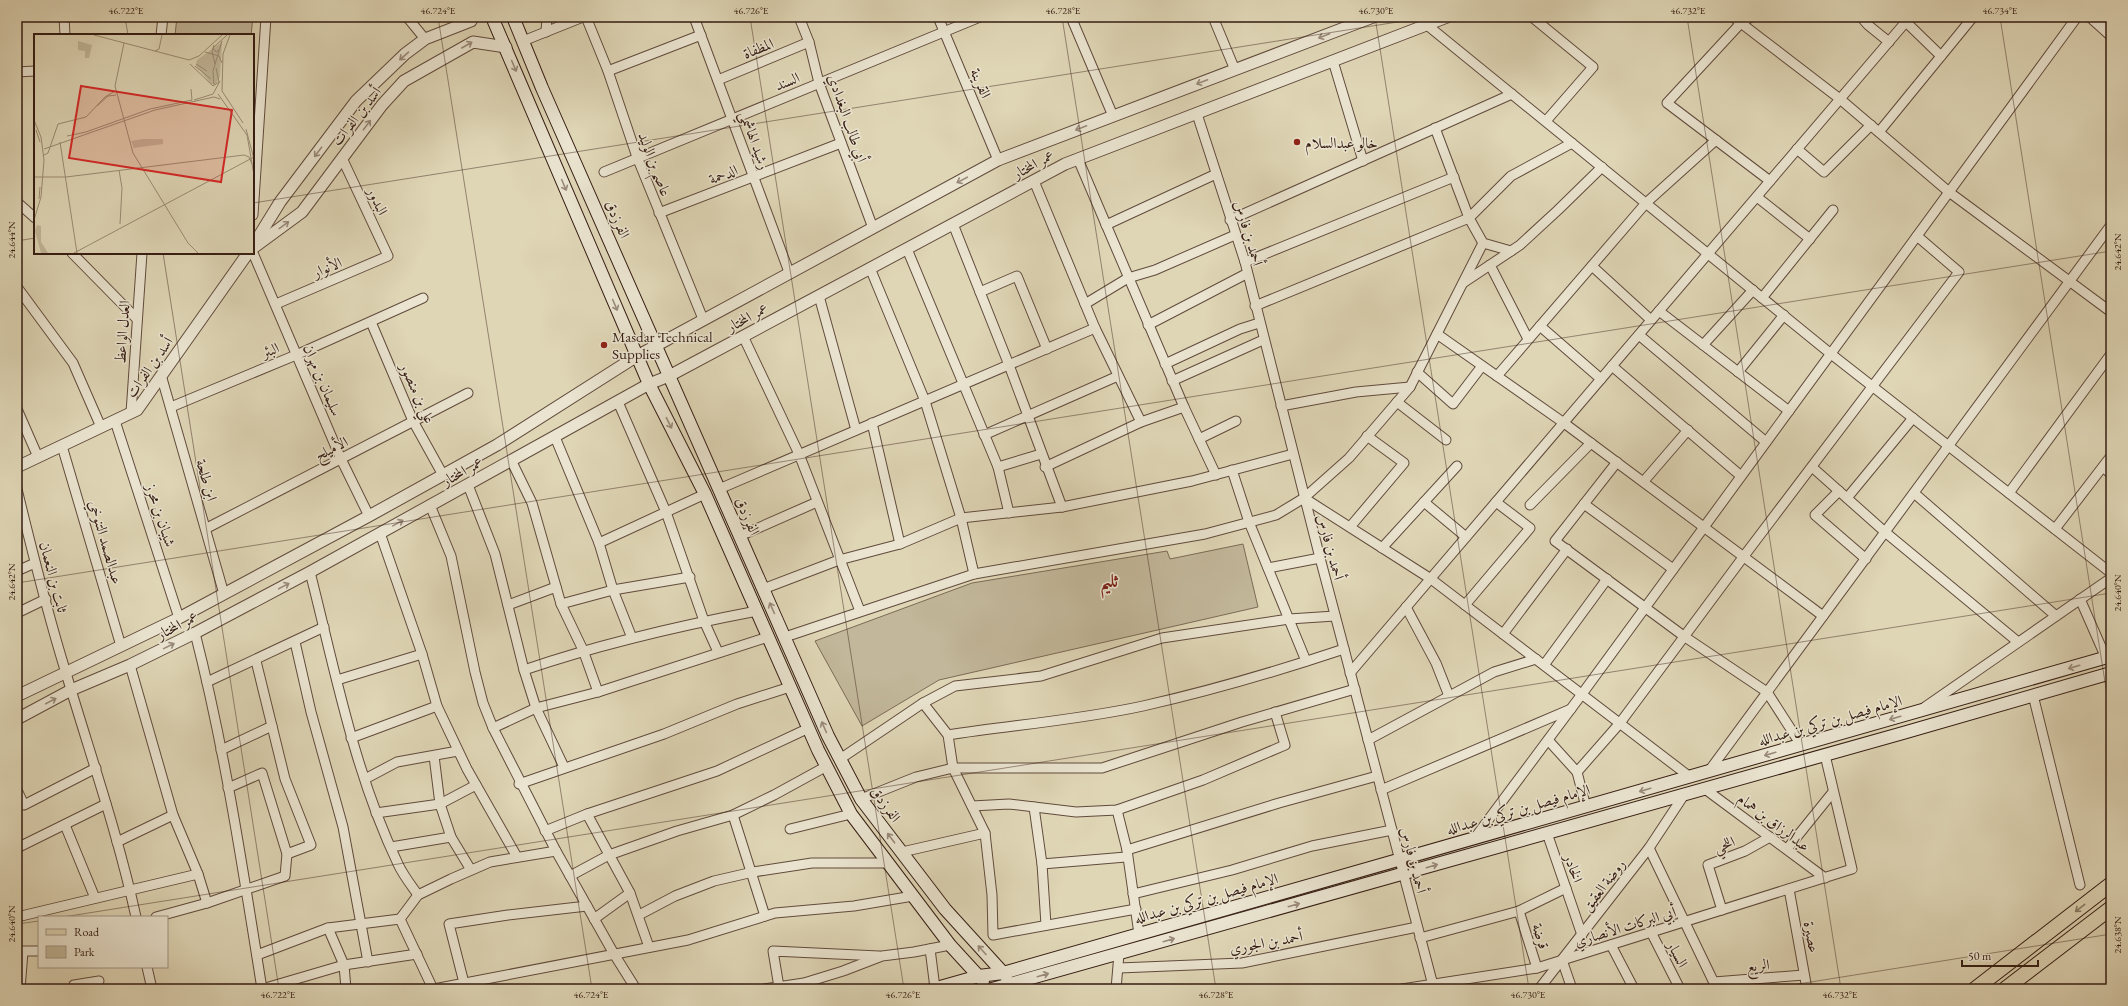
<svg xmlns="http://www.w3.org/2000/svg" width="2128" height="1006" viewBox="0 0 2128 1006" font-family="'EB Garamond',Amiri,serif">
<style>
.green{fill:#c2b79a;stroke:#7c6a56}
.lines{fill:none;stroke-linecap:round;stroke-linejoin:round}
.minor-casing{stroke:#604b3c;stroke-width:11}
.tertiary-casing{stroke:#604b3c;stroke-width:13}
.secondary-casing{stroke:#351d13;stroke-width:14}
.primary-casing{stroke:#351d13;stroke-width:16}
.minor{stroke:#eae4d0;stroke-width:9}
.tertiary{stroke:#eae4d0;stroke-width:11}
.secondary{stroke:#eae4d0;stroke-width:12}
.primary{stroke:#dfd6b6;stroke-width:14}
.oneway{stroke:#998a7b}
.oneway2{stroke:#8a7a64}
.ticks{fill:none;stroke:#351d13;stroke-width:1;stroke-opacity:0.45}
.poi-dot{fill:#8f2418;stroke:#eae4d0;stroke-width:1.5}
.labels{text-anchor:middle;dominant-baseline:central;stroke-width:3;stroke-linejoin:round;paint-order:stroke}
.street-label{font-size:15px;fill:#351d13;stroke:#eae4d0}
.poi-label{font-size:15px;fill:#351d13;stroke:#eae4d0;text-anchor:start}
.district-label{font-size:19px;font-weight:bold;fill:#7a1f14;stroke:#eae4d0}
.inset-road{fill:none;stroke:#9b8c75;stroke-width:1}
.view{fill:#d62828;fill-opacity:0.15;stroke:#d62828;stroke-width:2}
.inset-edge{fill:none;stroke:#351d13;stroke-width:2}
.neatline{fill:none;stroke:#351d13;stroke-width:1.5}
.ticks-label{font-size:10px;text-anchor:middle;fill:#351d13}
</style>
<rect width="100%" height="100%" fill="#dfd6b6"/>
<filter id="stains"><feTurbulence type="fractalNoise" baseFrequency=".005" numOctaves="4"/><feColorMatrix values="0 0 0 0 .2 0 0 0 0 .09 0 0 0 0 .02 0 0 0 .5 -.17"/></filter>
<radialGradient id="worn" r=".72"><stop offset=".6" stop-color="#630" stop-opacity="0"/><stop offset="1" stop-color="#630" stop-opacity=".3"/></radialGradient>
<!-- green -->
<g class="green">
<path d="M177,17H253L251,35H175Z"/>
<path d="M1243,544L1258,607L939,680L862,726L815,641L972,583L1167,551L1170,559Z"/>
</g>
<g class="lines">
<defs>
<g id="minor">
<path d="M64,17L65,35"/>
<path d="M407,17L425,39"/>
<path d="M586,17L608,71L637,157L703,319"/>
<path d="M694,17L789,272"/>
<path d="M799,17L809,42L819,83L873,228"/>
<path d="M938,17L998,160"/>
<path d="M1071,17L1113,116"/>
<path d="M1213,17L1235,70"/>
<path d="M1532,17L1593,67L1546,121"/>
<path d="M1733,17L1840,99L1949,192L2111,312"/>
<path d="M1751,17L1741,23L1667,103L1770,181"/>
<path d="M1861,17L1868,25L1889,42"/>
<path d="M1906,22L1941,56"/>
<path d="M1427,25L1831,354L2111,573"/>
<path d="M546,32L547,17"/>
<path d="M161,35L163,17"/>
<path d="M523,41L583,17"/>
<path d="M1333,61L1363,161"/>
<path d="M608,71L701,35"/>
<path d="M17,72L35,71"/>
<path d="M718,80L809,42"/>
<path d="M1197,114L1245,262L1320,558L1434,989"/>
<path d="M1879,132L1973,17"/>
<path d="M1797,149L1824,172L1871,125"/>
<path d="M1078,159L1184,407L1216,475"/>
<path d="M604,172L980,17"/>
<path d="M1034,181L1095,328L1141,422"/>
<path d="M1757,197L1810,239"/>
<path d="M17,202L35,218"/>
<path d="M659,213L841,143"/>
<path d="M253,215L266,17"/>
<path d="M1230,220L1512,94"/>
<path d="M953,224L1009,365L1062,507"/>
<path d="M1106,225L1216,174"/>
<path d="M907,249L998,467L1009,513"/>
<path d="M1511,251L1483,243L1469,218L1511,176L1572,143"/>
<path d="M72,253L137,319"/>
<path d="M253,253L341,459L369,516"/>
<path d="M1245,262L1454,177"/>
<path d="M1490,265L1528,339"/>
<path d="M1592,266L1651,320"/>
<path d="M870,268L925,401L961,518L974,574"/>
<path d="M1463,283L1520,245L1558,210L1602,167"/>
<path d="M17,287L73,363L101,427"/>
<path d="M980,292L1017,276L1047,349"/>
<path d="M819,296L856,430"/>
<path d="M1762,298L1833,210"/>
<path d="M276,304L388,256L342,158"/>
<path d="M1085,304L1128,278L1155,270L1235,235"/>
<path d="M1255,306L1469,218L1435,128"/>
<path d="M1659,311L1789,411"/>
<path d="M371,322L413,421L443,475"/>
<path d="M1148,325L1246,274"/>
<path d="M1540,326L1601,379"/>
<path d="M1437,334L1564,423L1823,616"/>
<path d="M1639,335L1766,442"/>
<path d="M743,336L799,454L860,611"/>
<path d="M1703,345L1753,290"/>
<path d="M1165,364L1240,329L1259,323"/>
<path d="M1612,366L1741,476"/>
<path d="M1417,372L1453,404L1482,366"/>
<path d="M1738,372L1784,315"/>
<path d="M161,375L224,594"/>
<path d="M1497,376L1646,203L1716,140"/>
<path d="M1172,381L1263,340"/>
<path d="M618,402L666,512L704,621L718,652"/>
<path d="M1397,402L1446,440"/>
<path d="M1281,406L1356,392L1410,387"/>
<path d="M171,407L296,355L423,298"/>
<path d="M17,409L38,457"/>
<path d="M131,413L142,253"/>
<path d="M115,421L179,618"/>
<path d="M872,423L900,544"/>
<path d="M984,435L1118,376"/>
<path d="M555,437L599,543L613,590L632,638"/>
<path d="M1199,439L1236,421"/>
<path d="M62,446L121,646"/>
<path d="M511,460L532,503L561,604L583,650L598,692"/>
<path d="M1617,462L1555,541L1685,637L1767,692L1801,745"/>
<path d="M998,467L1041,454"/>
<path d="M1045,467L1141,422L1184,407"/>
<path d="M1812,467L1885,532L2018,642"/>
<path d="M2103,467L2111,474"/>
<path d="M1232,470L1249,522L1306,661"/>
<path d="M1644,481L1688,430"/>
<path d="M468,485L495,554L524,670L536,708L564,767"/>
<path d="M17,489C32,551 47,612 66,673C90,754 118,834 136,917"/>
<path d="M719,489L1095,328"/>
<path d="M1839,491L1815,515L1866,559"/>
<path d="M1914,493L2056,616"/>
<path d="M2009,493L2111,354"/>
<path d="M1304,498L1431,579L1690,777"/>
<path d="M1847,498L1913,418"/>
<path d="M1424,502L1466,537"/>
<path d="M1584,504L1673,569"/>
<path d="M430,505L451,556L475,672L483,703L493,728L556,851L614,954L636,989"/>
<path d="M1530,505L1591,443"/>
<path d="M1350,527L1404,463L1367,436"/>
<path d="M207,528L468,393"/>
<path d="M2055,529L2111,456"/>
<path d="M380,533L422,654L437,706L467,769L517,857"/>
<path d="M740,536L817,502"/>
<path d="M599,543L705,494"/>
<path d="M1382,548L1457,466"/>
<path d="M1268,568L1320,558"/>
<path d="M17,571L35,563"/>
<path d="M310,572C335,670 354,772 398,864C403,875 411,885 418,895"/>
<path d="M763,589L839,560L900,544L961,518L1062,507L1192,481L1293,454"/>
<path d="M2080,599L2106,658"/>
<path d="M561,604L613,590L690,577"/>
<path d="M508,605L556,587"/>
<path d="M1465,605L1530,528L1496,502"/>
<path d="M1406,607L1436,663L1449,696"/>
<path d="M17,613L46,599"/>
<path d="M195,633C225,750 243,870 262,989"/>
<path d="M1503,634L1567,549"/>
<path d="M785,637L974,574L1205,534L1276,515L1304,498L1349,458L1410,387L1483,243"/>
<path d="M295,642L311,712L343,827L368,962"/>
<path d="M130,665L173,815L198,874L207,903"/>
<path d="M1544,665L1607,579"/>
<path d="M524,670C600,644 678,626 757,611"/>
<path d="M1350,673L1910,17"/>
<path d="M337,680L422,654"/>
<path d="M207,682L324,627"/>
<path d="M2033,695L2080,885"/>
<path d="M923,703L948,735L953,768L985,833L992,895L993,935L1136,909"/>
<path d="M1925,707L2111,578"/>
<path d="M493,728L536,708L598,692L768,637"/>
<path d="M948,735C1013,725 1079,720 1143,706C1210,691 1278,671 1344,649"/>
<path d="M351,738L437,706"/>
<path d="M1368,740L1494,672L1536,659"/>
<path d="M1548,740L1577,772L1586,807"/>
<path d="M221,750L272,726"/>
<path d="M434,756L440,804L451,837L471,870"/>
<path d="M840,759L923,703L955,686L1041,676L1162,638L1289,619L1335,616"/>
<path d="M1709,771L2111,225"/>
<path d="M1577,772L1620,723L1744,556L1959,272L1917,236"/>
<path d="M365,779L397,762L458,751"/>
<path d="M519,784L664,734L737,704L790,687"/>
<path d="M228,788L262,773L287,854L311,845L285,779L256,661"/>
<path d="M1705,789L1825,878"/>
<path d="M17,790L24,805L96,768"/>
<path d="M1381,790L1571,709"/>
<path d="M861,799L916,777L953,768H1102L1242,722L1355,689"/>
<path d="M972,806L1009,804L1076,812L1117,810L1203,780L1285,745L1275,712"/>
<path d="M1034,807L1042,864L1046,925"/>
<path d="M1117,810L1127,850L1139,934"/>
<path d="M376,813L440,804L476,785"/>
<path d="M587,814L630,893L649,947"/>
<path d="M733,815L765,916"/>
<path d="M65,825L95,898"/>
<path d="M790,829L851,814"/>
<path d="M545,831L587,814L717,771L809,728"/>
<path d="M1547,833L1582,935"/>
<path d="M1474,839L1582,694L2077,17"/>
<path d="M117,842L173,815"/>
<path d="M391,847L451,837"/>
<path d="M17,848L106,804"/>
<path d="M1649,848L1717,989"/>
<path d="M1787,849L1833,792"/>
<path d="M1127,850L1279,803L1377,776"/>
<path d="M902,852L985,833"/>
<path d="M1042,864L1126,857"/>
<path d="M570,876L609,855L677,831L733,815L774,795L827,766"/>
<path d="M1789,889L1807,989"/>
<path d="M1133,894L1232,870L1312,846L1392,830"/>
<path d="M1722,910L1708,865L1745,851L1770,837"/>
<path d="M1519,911L1537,968"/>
<path d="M639,915L675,896L714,881L753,872L812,863H889"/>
<path d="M17,917L198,874"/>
<path d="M156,917L207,903L285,876L287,854"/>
<path d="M594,919L630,893"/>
<path d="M328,928L344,965L346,989"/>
<path d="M1651,932L1680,989"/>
<path d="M1420,938L1519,911L1566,888"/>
<path d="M1611,945L1634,989"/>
<path d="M930,949L935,988"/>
<path d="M17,951H39"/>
<path d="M257,955L328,928L400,919"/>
<path d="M1562,960L1572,989"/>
<path d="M147,967L152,989"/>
<path d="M1119,968L1242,963L1417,927"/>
<path d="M1714,982L1804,975"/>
<path d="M464,983L449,924L508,915L587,906"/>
<path d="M779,987L773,951L879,956"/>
<path d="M20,989L23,952"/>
<path d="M74,989V985L99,981"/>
<path d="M262,989L344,965L417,954"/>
<path d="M433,989L400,919L418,895L451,879L490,862L556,851"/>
<path d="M434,989L688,940L775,913L854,906L913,896"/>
<path d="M764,989L804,983L843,971L882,956L914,952L950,945"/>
<path d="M1116,989L1119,954"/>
<path d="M1402,989L1537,968L1852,869L1825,755"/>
<path d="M1539,989L1649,848L1684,795"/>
</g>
<g id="tertiary">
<path d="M2091,17L2111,35"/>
<path d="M254,244L280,202L356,101L405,54L425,39L471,21L473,17"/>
<path d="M253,248L302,212L382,105L404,81L473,42L506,47"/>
<path d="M17,467L137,410L248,253"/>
<path d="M17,696L179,618L369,516L497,445L637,356L998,160L1373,17"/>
<path d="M17,719L71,690L130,665L195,633L310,572L649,384L669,376L1065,164L1447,17"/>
</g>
<g id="secondary">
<path d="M492,17L649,384L705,494L818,750L851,814L950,945L983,981"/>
<path d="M513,17L542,88L828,736L861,799L945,909L1006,976"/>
<path d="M933,989L979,976L1003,973L2111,656"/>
<path d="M992,989L1903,733L2111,673"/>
</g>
<g id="primary">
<path d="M1975,989L2111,884"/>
<path d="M2005,989L2111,908"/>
</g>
</defs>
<!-- minor casing -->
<use href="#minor" class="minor-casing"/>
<!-- tertiary casing -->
<use href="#tertiary" class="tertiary-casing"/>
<!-- secondary casing -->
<use href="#secondary" class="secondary-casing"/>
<!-- primary casing -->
<use href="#primary" class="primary-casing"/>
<!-- minor -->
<use href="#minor" class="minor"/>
<!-- tertiary -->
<use href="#tertiary" class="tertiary"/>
<!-- secondary -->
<use href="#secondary" class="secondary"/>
<!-- primary -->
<use href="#primary" class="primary"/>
</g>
<!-- one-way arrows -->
<defs><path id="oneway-shaft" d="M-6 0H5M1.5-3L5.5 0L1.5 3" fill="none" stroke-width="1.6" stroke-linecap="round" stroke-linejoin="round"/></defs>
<g class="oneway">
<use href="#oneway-shaft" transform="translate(1324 36) rotate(159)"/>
<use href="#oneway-shaft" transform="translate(467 45) rotate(-30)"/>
<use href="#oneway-shaft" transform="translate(404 56) rotate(139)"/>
<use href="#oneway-shaft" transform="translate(514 66) rotate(67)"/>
<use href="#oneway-shaft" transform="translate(1202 82) rotate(159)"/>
<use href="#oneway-shaft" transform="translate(367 125) rotate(-53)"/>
<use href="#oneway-shaft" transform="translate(1081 128) rotate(159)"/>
<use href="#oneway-shaft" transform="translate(318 152) rotate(127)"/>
<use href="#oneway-shaft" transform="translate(962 180) rotate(152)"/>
<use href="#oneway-shaft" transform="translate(564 185) rotate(67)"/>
<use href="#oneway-shaft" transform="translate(284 225) rotate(-36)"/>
<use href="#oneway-shaft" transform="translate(615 305) rotate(67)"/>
<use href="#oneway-shaft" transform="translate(669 423) rotate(63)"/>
<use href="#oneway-shaft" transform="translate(398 523) rotate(-29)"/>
<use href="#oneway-shaft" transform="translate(284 586) rotate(-28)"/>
<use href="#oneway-shaft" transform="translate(772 608) rotate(-114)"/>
<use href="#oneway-shaft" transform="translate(169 646) rotate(-26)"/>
<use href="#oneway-shaft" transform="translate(2074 667) rotate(164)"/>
<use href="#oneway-shaft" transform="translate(51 701) rotate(-28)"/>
<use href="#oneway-shaft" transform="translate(1895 718) rotate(164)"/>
<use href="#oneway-shaft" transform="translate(824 727) rotate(-114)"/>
<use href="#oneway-shaft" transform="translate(1770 754) rotate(164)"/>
<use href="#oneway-shaft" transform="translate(1645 790) rotate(164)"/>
<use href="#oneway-shaft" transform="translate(891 838) rotate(-127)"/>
<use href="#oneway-shaft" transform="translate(1432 866) rotate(-16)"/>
<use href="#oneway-shaft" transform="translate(1294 905) rotate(-16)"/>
<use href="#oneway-shaft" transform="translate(1169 940) rotate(-16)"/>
<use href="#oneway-shaft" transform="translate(982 950) rotate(-132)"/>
<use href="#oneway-shaft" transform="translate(1043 975) rotate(-16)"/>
</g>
<use class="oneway2" href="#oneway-shaft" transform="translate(2080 908) rotate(142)"/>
<!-- ticks -->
<path class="ticks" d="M125,17L128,35M438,17L592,989M750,17L904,989M1062,17L1216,989M1375,17L1529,989M1687,17L1841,989M2000,17L2111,720M253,203L1429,17M17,241L35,238M163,253L279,989M17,583L2111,251M63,917L2111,593M17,924L39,921M1767,989L2111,934"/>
<!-- markers -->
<g class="poi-dot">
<circle cx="1297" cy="142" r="4"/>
<circle cx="604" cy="345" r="4"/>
</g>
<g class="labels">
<!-- street labels -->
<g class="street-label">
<text transform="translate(758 48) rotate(-22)">المظفاة</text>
<text transform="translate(787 81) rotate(-23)">السند</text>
<text transform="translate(981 83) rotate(67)">القرينة</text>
<text transform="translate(356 116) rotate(-52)">أسد بن الفرات</text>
<text transform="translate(848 118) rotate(71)">أبي طالب البغدادي</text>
<text transform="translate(755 140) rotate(70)">رشيد الهاشمي</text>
<text transform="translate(655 164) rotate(69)">عاصم بن الوليد</text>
<text transform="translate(1033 164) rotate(-28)">عمر المختار</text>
<text transform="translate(723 174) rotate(-21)">الدحمة</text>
<text transform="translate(378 201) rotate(65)">البدور</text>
<text transform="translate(618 219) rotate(66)">الفرزدق</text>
<text transform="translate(1249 233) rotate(73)">أحمد بن فارس</text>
<text transform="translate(327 267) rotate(-23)">الأنوار</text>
<text transform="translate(747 317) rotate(-28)">عمر المختار</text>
<text transform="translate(122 332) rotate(-86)">العدل الواعظ</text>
<text transform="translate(270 350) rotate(-23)">البئر</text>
<text transform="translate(149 367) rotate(-55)">أسد بن الفرات</text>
<text transform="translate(323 380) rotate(67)">سليمان بن مهران</text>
<text transform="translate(418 393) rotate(66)">علي بن منصور</text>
<text transform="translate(331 448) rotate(-27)">الأميلح</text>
<text transform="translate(462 471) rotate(-29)">عمر المختار</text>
<text transform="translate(207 480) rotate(74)">ابن طلحة</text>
<text transform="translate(161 515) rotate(72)">شيبان بن محرز</text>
<text transform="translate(748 516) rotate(66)">الفرزدق</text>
<text transform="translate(106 542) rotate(74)">عبدالصمد التنوخي</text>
<text transform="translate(1331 547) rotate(75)">أحمد بن فارس</text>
<text transform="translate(54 577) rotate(75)">ثابت بن النعمان</text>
<text transform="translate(177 625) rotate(-27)">عمر المختار</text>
<text transform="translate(1830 720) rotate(-16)">الإمام فيصل بن تركي بن عبدالله</text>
<text transform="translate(886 804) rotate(54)">الفرزدق</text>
<text transform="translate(1518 809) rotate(-16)">الإمام فيصل بن تركي بن عبدالله</text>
<text transform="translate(1774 822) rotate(37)">عبدالرزاق بن همام</text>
<text transform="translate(1724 844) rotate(-21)">اللحي</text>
<text transform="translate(1414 860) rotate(76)">أحمد بن فارس</text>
<text transform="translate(1574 868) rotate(71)">الخادر</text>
<text transform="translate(1603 885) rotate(-53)">روضة العقيق</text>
<text transform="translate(1206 898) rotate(-16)">الإمام فيصل بن تركي بن عبدالله</text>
<text transform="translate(1625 926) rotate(-17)">أبي البركات الأنصاري</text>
<text transform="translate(1541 936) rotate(73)">قرضة</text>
<text transform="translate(1812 937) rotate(80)">عصيرة</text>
<text transform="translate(1266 942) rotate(-10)">أحمد بن الجوري</text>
<text transform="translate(1678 954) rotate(63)">السيار</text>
<text transform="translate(1758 965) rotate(-5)">الريع</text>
</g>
<!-- poi labels -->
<g class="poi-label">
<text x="1305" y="142">خالو عبدالسلام</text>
<text x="612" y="336">Masdar Technical<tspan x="612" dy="17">Supplies</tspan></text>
</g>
<!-- district labels -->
<g class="district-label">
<text x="1109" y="580">ثليم</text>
</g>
</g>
<!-- overview -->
<g transform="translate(34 34)">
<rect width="220" height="220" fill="#dfd6b6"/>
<path d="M44,7L58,11L55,24H51V17L44,16ZM188,8L186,42L182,50H177L162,31L163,26ZM109,105H129V110L100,114L97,107ZM3,191L7,192V208L14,219H7L1,197Z" fill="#c2b79a"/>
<path class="inset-road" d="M60,1L155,26L165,22L188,1M196,1L189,20L188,57L209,89M90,9L81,52L99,119L154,209L164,219M180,11L178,17L181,30M185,16L182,18L179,14L193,1M121,17L125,15L128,1M171,18L185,22L188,29M156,30L179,52L185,48L182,34M162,30L173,37M161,32L177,45M180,51L179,37L188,7M184,60L213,101L220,141M160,66L179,60L186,47M63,72L74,62L82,61M0,86L7,103L10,126L7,163L0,186M24,90L52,83L71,63L81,57M212,95L220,125M2,96L6,108M33,102L52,98L116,75L158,66L157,55M26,108L43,219M10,115L121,76L180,63L186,65M10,121L14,119L24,90M85,136L88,154L86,190M0,143H32L210,121L215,123L218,130M5,165L6,153M40,219L220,123"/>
<path class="view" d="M47,52L198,76L187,148L35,124Z"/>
<rect width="220" height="220" class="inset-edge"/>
</g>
<!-- margin -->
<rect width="2128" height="1006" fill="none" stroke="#dfd6b6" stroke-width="44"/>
<!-- legend -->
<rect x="38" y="916" width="130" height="52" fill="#eae4d0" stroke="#a29484"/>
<rect x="46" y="929" width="20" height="6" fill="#dfd6b6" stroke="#a29484"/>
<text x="74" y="936" font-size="12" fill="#351d13">Road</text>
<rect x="46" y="946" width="20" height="12" fill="#c2b79a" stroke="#a29484"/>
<text x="74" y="956" font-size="12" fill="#351d13">Park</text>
<!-- scale -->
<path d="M1962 960v6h76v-6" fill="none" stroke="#351d13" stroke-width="2"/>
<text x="1968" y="960" font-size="12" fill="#351d13" stroke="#eae4d0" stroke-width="3" paint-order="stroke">50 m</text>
<rect x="22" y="22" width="2084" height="962" class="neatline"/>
<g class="ticks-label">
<text x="126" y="14">46.722°E</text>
<text x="438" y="14">46.724°E</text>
<text x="751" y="14">46.726°E</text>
<text x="1063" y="14">46.728°E</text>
<text x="1376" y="14">46.730°E</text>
<text x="1688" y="14">46.732°E</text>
<text x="2000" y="14">46.734°E</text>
<text transform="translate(11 240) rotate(-90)" y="4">24.644°N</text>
<text transform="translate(2117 252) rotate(-90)" y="4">24.642°N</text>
<text transform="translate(11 582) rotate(-90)" y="4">24.642°N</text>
<text transform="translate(2117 593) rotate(-90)" y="4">24.640°N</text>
<text transform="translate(11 924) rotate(-90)" y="4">24.640°N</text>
<text transform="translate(2117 935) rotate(-90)" y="4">24.638°N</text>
<text x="278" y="998">46.722°E</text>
<text x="591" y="998">46.724°E</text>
<text x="903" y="998">46.726°E</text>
<text x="1216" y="998">46.728°E</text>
<text x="1528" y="998">46.730°E</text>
<text x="1840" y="998">46.732°E</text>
</g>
<rect width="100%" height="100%" filter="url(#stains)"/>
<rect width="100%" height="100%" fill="url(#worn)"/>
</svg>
